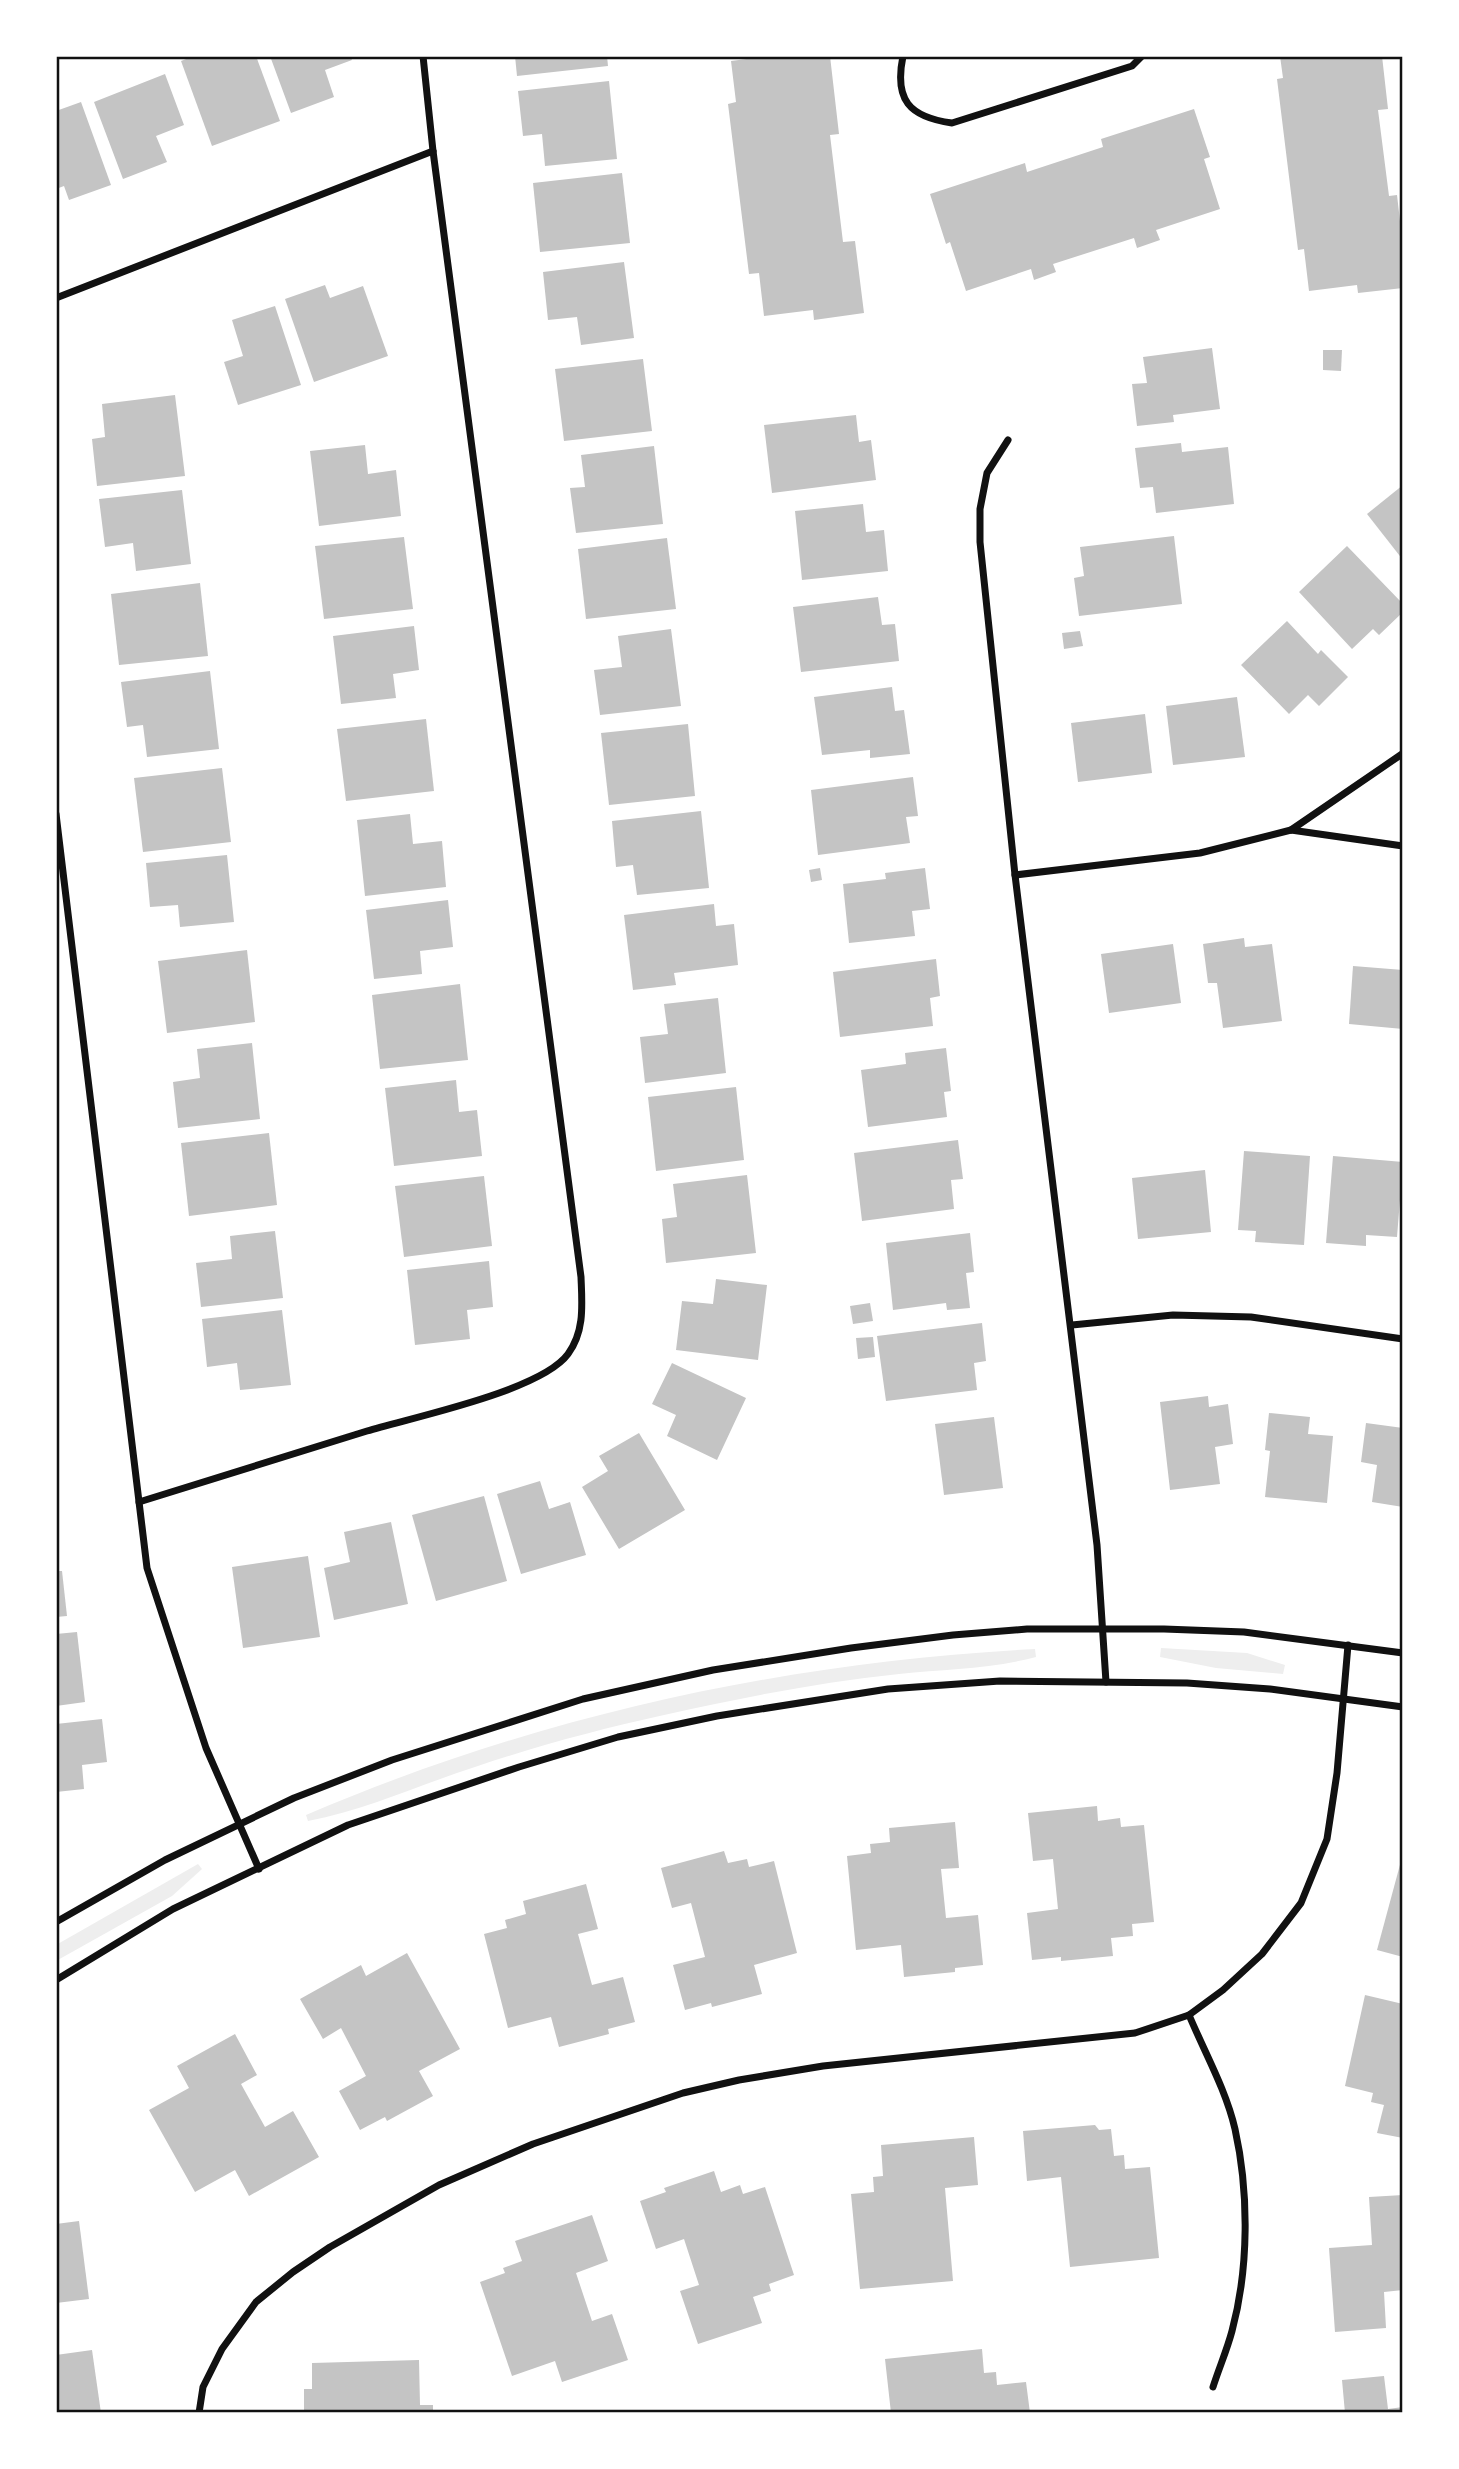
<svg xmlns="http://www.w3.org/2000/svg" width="1459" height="2469" viewBox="0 0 1459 2469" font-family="Poppins,sans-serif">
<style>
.green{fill:#eee}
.building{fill:#c4c4c4}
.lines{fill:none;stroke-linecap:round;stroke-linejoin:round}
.minor{stroke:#111;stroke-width:7}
.neatline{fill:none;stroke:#111;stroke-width:2.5}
</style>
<rect width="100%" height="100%" fill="#fff"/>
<!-- green -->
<g class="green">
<path d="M1161,1648L1247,1653L1285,1665L1283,1674L1216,1668L1160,1657Z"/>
<path d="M1035,1649L1036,1657C991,1669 945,1669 899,1674C820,1682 741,1698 664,1715C600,1729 537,1746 475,1767C419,1785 366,1810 308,1821L306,1815C537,1716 784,1662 1035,1649Z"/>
<path d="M198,1864L202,1869L172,1896L56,1961V1945Z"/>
</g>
<!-- building -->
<g class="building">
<path d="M194,56H256L280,121L212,146L181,61Z"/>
<path d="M270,56H350L352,60L325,70L334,97L291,113Z"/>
<path d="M515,56H607L608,66L517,76Z"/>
<path d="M769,56H830L839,134L830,135L843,242L855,241L864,313L814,320L813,310L764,316L759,273L749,274L728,104L736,102L731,61Z"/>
<path d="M1280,56H1382L1388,109L1378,110L1389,196L1397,195L1403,247V288L1358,293L1357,285L1309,291L1304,249L1298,250L1277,79L1283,78Z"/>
<path d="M165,74L184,125L156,136L167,162L123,179L94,102Z"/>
<path d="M609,81L617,159L545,166L542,134L523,136L518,91Z"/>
<path d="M81,102L111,185L69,200L64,186L56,189V111Z"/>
<path d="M1194,109L1210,157L1204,159L1220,209L1156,230L1160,240L1137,248L1134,238L1053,264L1056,272L1034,280L1031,269L966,291L950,242L946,244L930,194L1025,163L1027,172L1103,147L1101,139Z"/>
<path d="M622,173L630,243L540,252L533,183Z"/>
<path d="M624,262L634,338L581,345L577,317L548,320L543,272Z"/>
<path d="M325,285L330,298L363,286L388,356L314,382L285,299Z"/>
<path d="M275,306L301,385L238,405L224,362L243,356L232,320Z"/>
<path d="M1212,348L1220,409L1173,415L1174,422L1137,426L1132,384L1147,383L1143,357Z"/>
<path d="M1323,350H1342L1341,371L1323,370Z"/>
<path d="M643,359L652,431L564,441L555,369Z"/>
<path d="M175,395L185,476L97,486L92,439L105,437L102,404Z"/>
<path d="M856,415L859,442L871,440L876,480L772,493L764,425Z"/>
<path d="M1181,443L1182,452L1228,447L1234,504L1156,513L1153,487L1140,488L1135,448Z"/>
<path d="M365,445L368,474L396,470L401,516L319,526L310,451Z"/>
<path d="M654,446L663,524L576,533L570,488L585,487L581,455Z"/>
<path d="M1403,485V560L1367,514Z"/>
<path d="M182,490L191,564L136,571L133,543L105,547L99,499Z"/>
<path d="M863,504L866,532L884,530L888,571L802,580L795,511Z"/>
<path d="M1174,536L1182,604L1079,616L1074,578L1084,576L1080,547Z"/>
<path d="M404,537L413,609L324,619L315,546Z"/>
<path d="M667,538L676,609L586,619L578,549Z"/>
<path d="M1347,546L1403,604V612L1379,635L1373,629L1352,649L1299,592Z"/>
<path d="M200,583L208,656L119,665L111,594Z"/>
<path d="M878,597L882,625L895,624L899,661L801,672L793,607Z"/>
<path d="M1287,621L1318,654L1321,650L1348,677L1319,706L1308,695L1289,714L1241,665Z"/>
<path d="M414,626L419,670L393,674L396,698L341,704L333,636Z"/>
<path d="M671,629L681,706L600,715L594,670L622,667L618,636Z"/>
<path d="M1080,631L1083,646L1064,649L1062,633Z"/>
<path d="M210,671L219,749L147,757L143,725L127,727L121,682Z"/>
<path d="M892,687L895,711L904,710L910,754L870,758V750L822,755L814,697Z"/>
<path d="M1237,697L1245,757L1173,765L1166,706Z"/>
<path d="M1145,714L1152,773L1078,782L1071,723Z"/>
<path d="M426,719L434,791L346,801L337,729Z"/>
<path d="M688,724L695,796L609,805L601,733Z"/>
<path d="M222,768L231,842L143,852L134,778Z"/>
<path d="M913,777L918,816L906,817L910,843L818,855L811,790Z"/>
<path d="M701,811L709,888L637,895L633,865L616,867L612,821Z"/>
<path d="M410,814L413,844L442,841L446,887L365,896L357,820Z"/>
<path d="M227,855L234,922L180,927L178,905L150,907L146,863Z"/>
<path d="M820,868L822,880L811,882L809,870Z"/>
<path d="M925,868L930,909L912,911L915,936L849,943L843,884L886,879L885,873Z"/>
<path d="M448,900L453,947L420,951L422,974L374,979L366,910Z"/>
<path d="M714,904L716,926L734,924L738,965L674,973L676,985L633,990L624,915Z"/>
<path d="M1244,938L1245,947L1272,944L1282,1021L1223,1028L1217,983H1208L1203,944Z"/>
<path d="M1173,944L1181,1003L1109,1013L1101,954Z"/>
<path d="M247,950L255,1022L167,1033L158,961Z"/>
<path d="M936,959L940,996L930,998L933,1026L840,1037L833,972Z"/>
<path d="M1353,966L1403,970V1029L1349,1024Z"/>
<path d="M460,984L468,1060L380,1069L372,995Z"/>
<path d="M718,998L726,1073L645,1083L640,1037L668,1034L664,1004Z"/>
<path d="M252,1043L260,1119L178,1128L173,1082L200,1078L197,1049Z"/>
<path d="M946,1048L951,1091L944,1092L947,1117L868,1127L861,1070L906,1064L905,1053Z"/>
<path d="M456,1080L459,1112L477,1110L482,1156L394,1166L385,1088Z"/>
<path d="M736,1087L744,1160L656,1171L648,1097Z"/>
<path d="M269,1133L277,1205L189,1216L181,1143Z"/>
<path d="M958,1140L963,1179L951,1180L954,1209L862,1221L854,1153Z"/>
<path d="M1244,1151L1310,1156L1304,1245L1255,1242L1256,1231L1238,1230Z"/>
<path d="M1333,1156L1403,1162L1397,1237L1366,1235V1246L1326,1243Z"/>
<path d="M1205,1170L1211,1232L1138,1239L1132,1178Z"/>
<path d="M747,1175L756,1253L666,1263L662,1219L677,1217L673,1184Z"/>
<path d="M484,1176L492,1246L404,1257L395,1186Z"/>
<path d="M275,1231L283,1298L201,1307L196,1263L232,1259L230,1236Z"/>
<path d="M970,1233L974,1272L966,1273L970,1308L947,1310L946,1303L893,1310L886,1243Z"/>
<path d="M489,1261L493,1307L467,1310L470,1339L415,1345L407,1270Z"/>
<path d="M716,1279L767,1285L758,1360L676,1350L682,1301L713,1304Z"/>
<path d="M870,1303L873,1321L853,1324L850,1306Z"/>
<path d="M282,1310L291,1385L240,1390L237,1363L207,1367L202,1319Z"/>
<path d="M982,1323L986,1361L974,1363L977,1390L886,1401L877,1336Z"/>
<path d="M873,1337L875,1357L858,1359L856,1338Z"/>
<path d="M672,1363L746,1398L717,1460L667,1436L676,1415L652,1404Z"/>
<path d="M1208,1396L1209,1407L1228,1404L1233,1444L1215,1447L1220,1484L1170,1490L1160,1402Z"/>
<path d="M1269,1413L1310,1417L1308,1434L1333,1436L1327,1503L1265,1497L1270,1451L1265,1450Z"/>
<path d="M994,1417L1003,1488L944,1495L935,1424Z"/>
<path d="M1366,1423L1403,1428V1507L1372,1502L1377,1465L1361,1462Z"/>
<path d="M639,1433L685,1510L619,1549L582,1487L608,1471L599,1456Z"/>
<path d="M540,1481L549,1509L570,1502L586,1555L521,1574L497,1494Z"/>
<path d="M484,1496L507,1581L436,1601L412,1515Z"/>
<path d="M391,1522L408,1604L334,1620L324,1568L350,1562L344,1532Z"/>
<path d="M308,1556L320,1637L243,1648L232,1567Z"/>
<path d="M56,1571H62L67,1616L56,1617Z"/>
<path d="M77,1632L85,1702L56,1706V1634Z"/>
<path d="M102,1719L107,1762L82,1765L84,1789L56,1792V1724Z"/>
<path d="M1097,1806L1098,1821L1120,1818L1121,1827L1144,1825L1154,1922L1132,1924L1133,1936L1111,1938L1113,1956L1061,1961V1957L1032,1960L1027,1913L1058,1909L1053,1859L1033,1861L1028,1813Z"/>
<path d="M955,1822L959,1868L941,1869L946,1918L978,1915L983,1965L955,1968V1972L904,1977L901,1945L856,1950L847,1856L871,1853L870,1844L890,1842L889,1828Z"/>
<path d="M724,1851L728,1863L747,1859L749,1867L774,1861L797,1953L754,1965L762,1994L712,2007L711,2003L685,2010L673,1965L705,1957L691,1903L672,1908L661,1868Z"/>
<path d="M1401,1861L1403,1862V1957L1377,1950Z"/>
<path d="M586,1884L598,1929L578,1934L592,1985L623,1977L635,2022L608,2029L609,2034L559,2047L551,2017L508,2028L484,1934L507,1928L505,1920L526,1914L523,1901Z"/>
<path d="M407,1953L460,2049L419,2071L433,2096L387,2121L385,2117L360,2130L339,2091L366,2076L341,2028L323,2039L300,1999L361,1965L366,1976Z"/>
<path d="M1365,1995L1403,2004V2138L1377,2133L1384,2105L1371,2102L1373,2093L1345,2086Z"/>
<path d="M235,2034L257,2075L241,2084L265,2127L293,2111L319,2157L249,2196L235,2170L195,2192L149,2110L189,2088L177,2066Z"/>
<path d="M1095,2125L1099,2130L1111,2129L1114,2156L1124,2155L1125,2169L1150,2167L1159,2258L1070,2267L1061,2177L1027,2181L1023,2131Z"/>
<path d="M974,2137L978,2185L945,2188L953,2281L860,2289L851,2194L874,2192L873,2177L883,2176L881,2145Z"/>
<path d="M714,2171L721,2192L740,2185L743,2194L765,2187L794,2275L769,2284L771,2291L753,2297L762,2323L698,2344L680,2291L699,2285L684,2239L656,2249L640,2201L666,2192L664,2188Z"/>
<path d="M1403,2195V2290L1384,2292L1386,2328L1335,2332L1329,2248L1372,2245L1369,2197Z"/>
<path d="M592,2215L608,2261L576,2273L592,2321L612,2314L628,2360L562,2382L555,2361L512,2376L480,2282L505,2273L503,2268L522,2261L515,2241Z"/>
<path d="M79,2221L89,2299L56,2303V2224Z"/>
<path d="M982,2349L984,2373L996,2372L997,2385L1026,2382L1030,2413H891L885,2359Z"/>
<path d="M92,2350L101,2413H56V2355Z"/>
<path d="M419,2360L420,2405H433V2413H304V2389H312V2363Z"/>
<path d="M1384,2376L1388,2409L1403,2407V2413H1345L1342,2380Z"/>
</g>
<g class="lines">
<!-- minor -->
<g class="minor">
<path d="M903,56C894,100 909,117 952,123L1132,66L1142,56"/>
<path d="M56,298L433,151"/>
<path d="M1008,440L987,473L980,509V542L1015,875L1097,1545L1106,1682"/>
<path d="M56,814L147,1568L206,1748L259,1869"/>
<path d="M1291,830L1402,754"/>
<path d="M1015,875L1200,853L1291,830L1403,846"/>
<path d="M1072,1325L1173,1315L1251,1317L1403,1339"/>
<path d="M139,1502C215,1478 291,1454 367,1431C413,1417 541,1391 568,1354C585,1331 582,1304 581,1277L433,151L423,56"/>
<path d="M56,1922L165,1860L294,1798L392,1760L583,1699L713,1670L851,1648L953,1635L1027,1629H1164L1244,1632L1403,1653"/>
<path d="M56,1980L173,1909L348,1825L519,1767L618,1737L717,1716L888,1689L1000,1681L1187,1683L1270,1689L1403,1707"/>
<path d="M1189,2015C1205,2053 1226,2090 1235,2129C1249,2192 1249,2268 1232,2331C1227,2350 1219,2368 1213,2387"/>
<path d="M199,2413L203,2387L222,2349L256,2302L293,2272L330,2247L439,2185L533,2144L683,2093L739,2080L823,2066L1135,2033L1189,2015L1223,1990L1262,1954L1301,1903L1327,1839L1337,1773L1348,1645"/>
</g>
</g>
<!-- border -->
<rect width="1459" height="2469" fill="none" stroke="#ffffff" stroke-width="116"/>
<rect x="58" y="58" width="1343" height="2353" class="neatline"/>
</svg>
